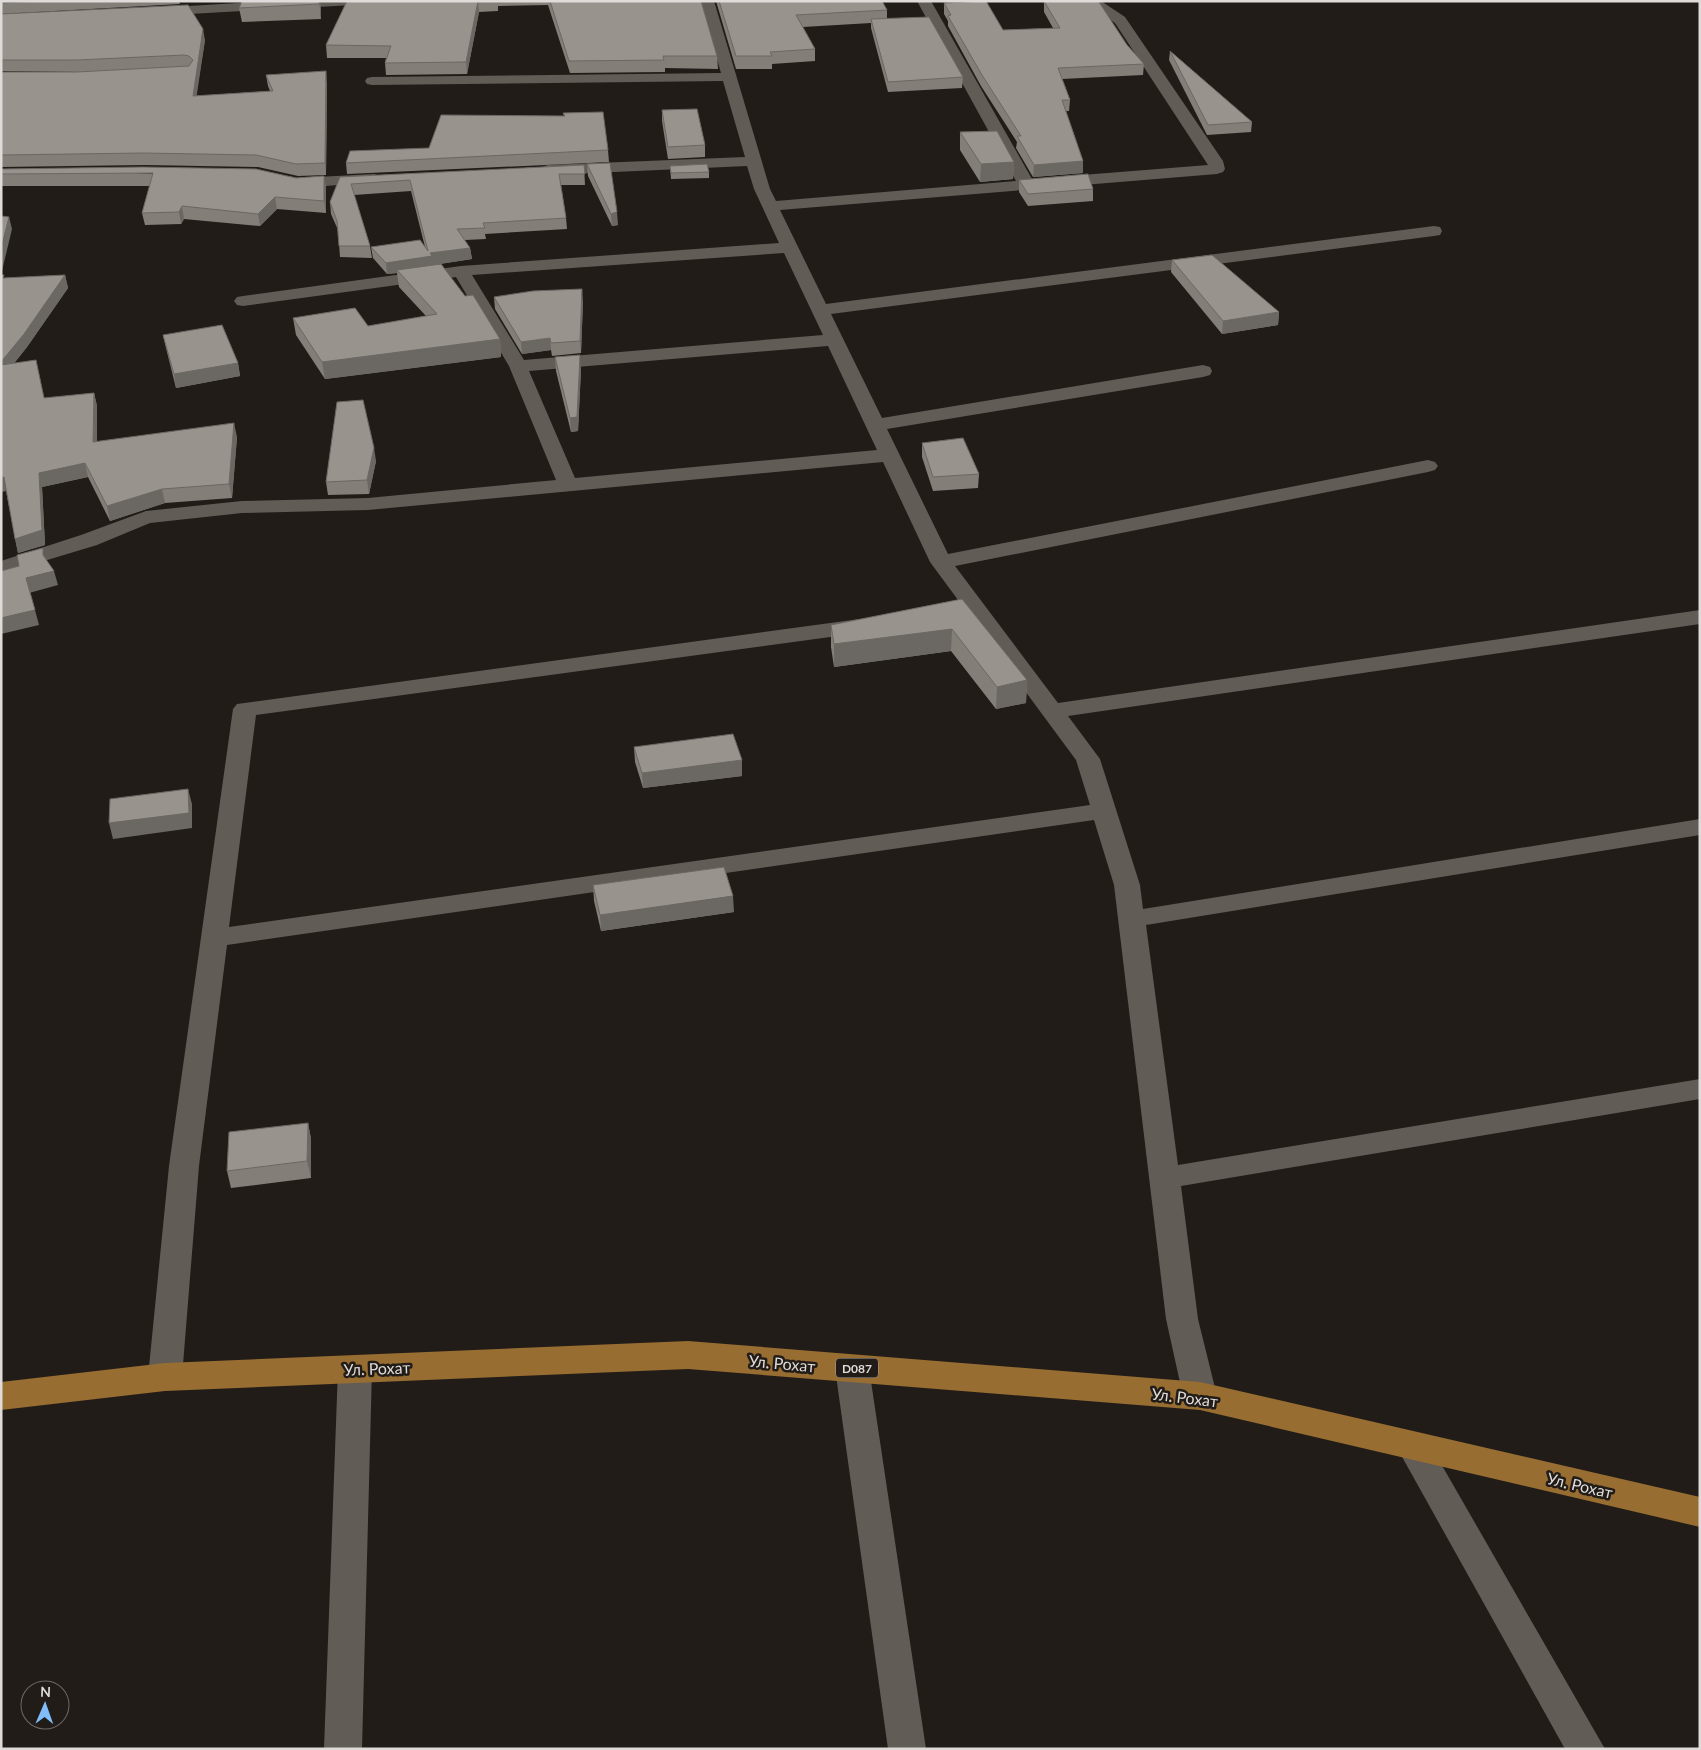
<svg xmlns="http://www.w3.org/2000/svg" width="1701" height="1750" viewBox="0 0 1701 1750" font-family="Lato,sans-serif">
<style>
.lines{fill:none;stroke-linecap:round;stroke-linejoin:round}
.street{fill:#615c56;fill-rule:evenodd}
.primary{fill:#976d32;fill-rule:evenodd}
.wall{fill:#847e79}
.shaded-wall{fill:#6b6763}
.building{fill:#99938d;stroke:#6b6763}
.labels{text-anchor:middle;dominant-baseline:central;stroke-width:5;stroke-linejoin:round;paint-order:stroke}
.shield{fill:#211c18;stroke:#a6a29e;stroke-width:1}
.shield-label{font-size:12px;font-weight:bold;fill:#dfdbd8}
.near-street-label{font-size:16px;fill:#dfdbd8;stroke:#211c18}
</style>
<rect width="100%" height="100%" fill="#211c18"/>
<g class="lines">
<!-- street -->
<g class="street">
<path d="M274,1H360L353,5L154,16L147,12L154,8Z"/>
<path d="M700,1H714L770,189L776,201L1016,181L917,1H931L1032,179L1208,165L1115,23L1085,1H1101L1125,17L1223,161L1225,169L1223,172L1217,174L780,210L826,304L1434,226L1440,227L1442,231L1440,235L1434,236L831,314L882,418L1203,365L1210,367L1212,371L1210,375L1203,377L887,429L948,554L1428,460L1435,462L1438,466L1435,470L1428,472L955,566L1058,703L1700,610V624L1068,716L1100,759L1140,885L1143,909L1700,819V835L1146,925L1178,1165L1700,1079V1099L1181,1186L1198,1319L1217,1396L1212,1405L1200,1409L1188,1405L1183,1396L1166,1319L1114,885L1094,820L227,945L199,1166L182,1377L177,1386L165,1390L153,1386L148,1377L169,1166L233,709L237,704L867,618L875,620L878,625L875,630L867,632L256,715L229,927L1090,805L1076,760L930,562L883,462L368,510L242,513L150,523L97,545L1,574V561L81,535L146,511L242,501L368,498L556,480L509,366L456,277L243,306L237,305L234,301L237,297L243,296L461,266L779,243L754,189L747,166L548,175L542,173L540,170L542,167L548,165L745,157L723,81L372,85L367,84L365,81L367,78L372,77L721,73ZM784,253L823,335L524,360L472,275ZM828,346L877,450L575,478L529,371Z"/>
<path d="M374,174L380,176L382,179L380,182L298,188L283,184L281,181L283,178L289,176L298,178Z"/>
<path d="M852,1355L864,1359L869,1368L926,1749H888L835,1368L840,1359Z"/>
<path d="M355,1356L367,1360L372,1369L362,1749H324L338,1369L343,1360Z"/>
<path d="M1413,1432L1425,1436L1605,1749H1565L1396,1446L1401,1436Z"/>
</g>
<!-- primary -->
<path class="primary" d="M688,1341L1200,1382L1700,1497V1527L1200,1410L688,1369L165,1391L1,1410V1382L165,1363Z"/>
</g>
<!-- wall -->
<g class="wall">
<path d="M1,1H179L180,4L1,14Z"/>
<path d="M320,1L321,19L242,22L239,8Z"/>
<path d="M347,1H701L717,56L718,69L665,68V72L570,73L548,5L498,6V11L479,12L467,74L386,75L385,63L386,58H327L326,45Z"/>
<path d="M716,1H882L887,10V18L963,77L962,88L888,92L871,28V23L803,27L815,49V61L772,64V69H736Z"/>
<path d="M1044,1L1127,45L1144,64L1143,75L1062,79L1070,100L1069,111H1066L1083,161V173L1033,177L1016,148L1017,142L981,86L948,26V21L944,14V3L1003,30L1053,28L1044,12Z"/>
<path d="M1,14L205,40L196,96L270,91L268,86L266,75L327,83L326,175L298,176L258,167L145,165L1,167V72L79,71H1Z"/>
<path d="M1170,51L1252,122L1251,132L1207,135L1169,60Z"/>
<path d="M662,110L705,145V157L668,159L662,121Z"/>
<path d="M563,113L608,150L609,162L347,174L346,163L429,148L564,116Z"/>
<path d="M960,132L1014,162L1013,179L980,182L960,150Z"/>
<path d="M587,164L618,225L612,226L588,176Z"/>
<path d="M584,165L585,185H561L566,218L567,229L485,234L486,239L465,240L470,248L472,259L433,265L465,296L500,339L501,357L325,379L296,335L293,318L368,326L426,316L399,287L397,273L387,274L373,258L371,247H425L411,191L354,195L370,246L372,258L340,257L338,230L331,214L330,202L340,177Z"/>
<path d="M670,166L709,172V178L671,179Z"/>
<path d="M1,169L296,178L324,176L326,188V213L277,209L260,226L184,219L181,224L145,225L142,213L150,186H1Z"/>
<path d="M1019,180L1093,189V201L1028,206L1019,192Z"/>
<path d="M1172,260L1279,312L1278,325L1222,334L1171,272Z"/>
<path d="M4,275V278L65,275L68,288L27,347L14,363L45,398L94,393L97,406V442L237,437L232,498L165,503L110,521L88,477L42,487L45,545L18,553L6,491Z"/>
<path d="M494,297L583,301L581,353L552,356L551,350L522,354L495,309Z"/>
<path d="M163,335L238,363L240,376L176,388L166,348Z"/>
<path d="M555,357L581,369L578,431L571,432L556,371Z"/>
<path d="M922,443L979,474L978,488L933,491L922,457Z"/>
<path d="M376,461L369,494L328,495L326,482Z"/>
<path d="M962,599L1027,680L1026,703L996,709L951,651L834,667L831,647V625Z"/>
<path d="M634,747L742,760V776L643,788L635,762Z"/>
<path d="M593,885L734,912L601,931L594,901Z"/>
<path d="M308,1123L311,1139V1178L231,1188L227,1171Z"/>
</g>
<!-- shaded-wall -->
<g class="shaded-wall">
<path d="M319,1H320L321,9V19Z"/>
<path d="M478,1L479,12L467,74L466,62Z"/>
<path d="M203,29L205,40L195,107L193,96Z"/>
<path d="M326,71L327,83L326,175L325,163Z"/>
<path d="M1083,161V173L1033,177L1034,165Z"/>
<path d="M1014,162L1013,179L980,182L981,164Z"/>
<path d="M324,176L326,188V213L324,201Z"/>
<path d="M275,197L277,209L260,226L258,214Z"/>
<path d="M182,206L184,219L181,224L179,212Z"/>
<path d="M617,212L618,225L612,226L611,214Z"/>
<path d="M9,217L12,229L1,275V249Z"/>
<path d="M470,248L472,259L433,265L434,268L397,270V273L387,274L386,263L430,253Z"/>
<path d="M65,275L68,288L27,347L2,379L1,362Z"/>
<path d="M582,289L583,301L581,353L580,341Z"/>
<path d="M1279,312L1278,325L1222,334L1223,321Z"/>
<path d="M550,338L551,350L522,354L521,342Z"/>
<path d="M500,339L501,357L325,379L322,362Z"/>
<path d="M580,355L581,369L578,431L571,432L570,418Z"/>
<path d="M238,363L240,376L176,388L174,374Z"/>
<path d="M94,393L97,406V456L93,442Z"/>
<path d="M234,423L237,437L232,498L229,484Z"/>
<path d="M374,448L376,461L369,494L367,480Z"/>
<path d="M85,463L88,477L42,487L45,545L18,553L15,539L39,473Z"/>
<path d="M4,477L7,491L1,492V478Z"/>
<path d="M162,489L165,503L110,521L107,506Z"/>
<path d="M54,571L58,585L29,593L26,578Z"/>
<path d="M35,610L39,625L1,634V618Z"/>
<path d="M952,629L951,651L834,667V644Z"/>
<path d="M1027,680L1026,703L996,709L997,687Z"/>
<path d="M742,760V776L643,788L642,773Z"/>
<path d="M188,789L192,804V828L113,839L109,823Z"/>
<path d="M733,896L734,912L601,931L600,915Z"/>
<path d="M308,1123L311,1139V1178L307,1161Z"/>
</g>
<!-- building -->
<g class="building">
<path d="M1,1H37L1,3Z"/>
<path d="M242,1H319V4L239,8Z"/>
<path d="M347,1H478L466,62L385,63L391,46L326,45Z"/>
<path d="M550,1H701L717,56H663L664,60L569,61Z"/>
<path d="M719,1H882L887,10L796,15L815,49L770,52L772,56H736Z"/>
<path d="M986,1L1003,30L1060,28L1044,1H1097L1099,2L1127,45L1144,64L1058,68L1070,100H1062L1083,161L1034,165L1017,136H1021L982,75L948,16L951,15L944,3Z"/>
<path d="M188,5L203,29L193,96L273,91L266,75L326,71L325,163L296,164L256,155L143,153L1,155V72H77L189,66L193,60L189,56L184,55L77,60H1V14Z"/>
<path d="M929,17L963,77L888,82L871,19Z"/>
<path d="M1170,51L1252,122L1208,125Z"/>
<path d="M697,109L705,145L668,147L662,110Z"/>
<path d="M603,112L608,150L346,163L350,151L429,148L441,115L565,116L563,113Z"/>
<path d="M997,131L1014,162L981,164L960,132Z"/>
<path d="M610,163L617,212L611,214L587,164Z"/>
<path d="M707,164L709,172L671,173L670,166Z"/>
<path d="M584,165L585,174H559L566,218L483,223L485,228L457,229L470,248L430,253L432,256L386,263L371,247L420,240L428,251L410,180L351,184L370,246H339L337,221L330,202L340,177Z"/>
<path d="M143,167L256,169L296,178L324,176V201L275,197L258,214L182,206L179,212L142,213L153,173L1,174V169Z"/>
<path d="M1088,174L1093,189L1028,194L1019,180Z"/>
<path d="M1,216L9,217L1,249Z"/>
<path d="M1212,255L1279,312L1223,321L1172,260Z"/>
<path d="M441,264L465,296L473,295L500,339L322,362L293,318L355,308L368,326L437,314L397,270Z"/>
<path d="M1,275H4L3,278L65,275L24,334L1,362Z"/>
<path d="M582,289L580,341L551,343L550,338L521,342L494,297L533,291Z"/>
<path d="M222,325L238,363L174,374L163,335Z"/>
<path d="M580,355L577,417L570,418L555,357Z"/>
<path d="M36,360L44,398L94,393L93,442L234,423L229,484L162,489L107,506L85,463L39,473L42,530L15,539L4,477L1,478V365Z"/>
<path d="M363,400L374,448L367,480L326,482L337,402Z"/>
<path d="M963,438L979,474L933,477L922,443Z"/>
<path d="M43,548V555L54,571L26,578L35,610L1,618V571L19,566L17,555Z"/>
<path d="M962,599L1027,680L997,687L952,629L834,644L831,625Z"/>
<path d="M733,734L742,760L642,773L634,747Z"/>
<path d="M188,789L189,813L109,823L110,799Z"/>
<path d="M724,867L733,896L600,915L593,885Z"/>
<path d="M308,1123L307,1161L227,1171L229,1132Z"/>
</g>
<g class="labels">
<!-- shield labels -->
<rect class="shield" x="836" y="1358.5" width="42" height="19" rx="4"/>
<g class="shield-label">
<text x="857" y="1368">D087</text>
</g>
<!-- near-street labels -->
<g class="near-street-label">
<text transform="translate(782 1363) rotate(5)">Ул. Рохат</text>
<text transform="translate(377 1368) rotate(-2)">Ул. Рохат</text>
<text transform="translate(1185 1397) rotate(7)">Ул. Рохат</text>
<text transform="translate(1580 1485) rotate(13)">Ул. Рохат</text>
</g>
</g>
<!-- border -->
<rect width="1701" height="1750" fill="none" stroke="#dfdbd8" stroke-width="5"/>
<!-- north arrow -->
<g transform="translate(45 1705) rotate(2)"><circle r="24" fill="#211c18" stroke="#6d6865"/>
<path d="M0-4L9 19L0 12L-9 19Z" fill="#80bdfa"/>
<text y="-8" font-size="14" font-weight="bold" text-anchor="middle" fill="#dfdbd8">N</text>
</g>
</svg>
